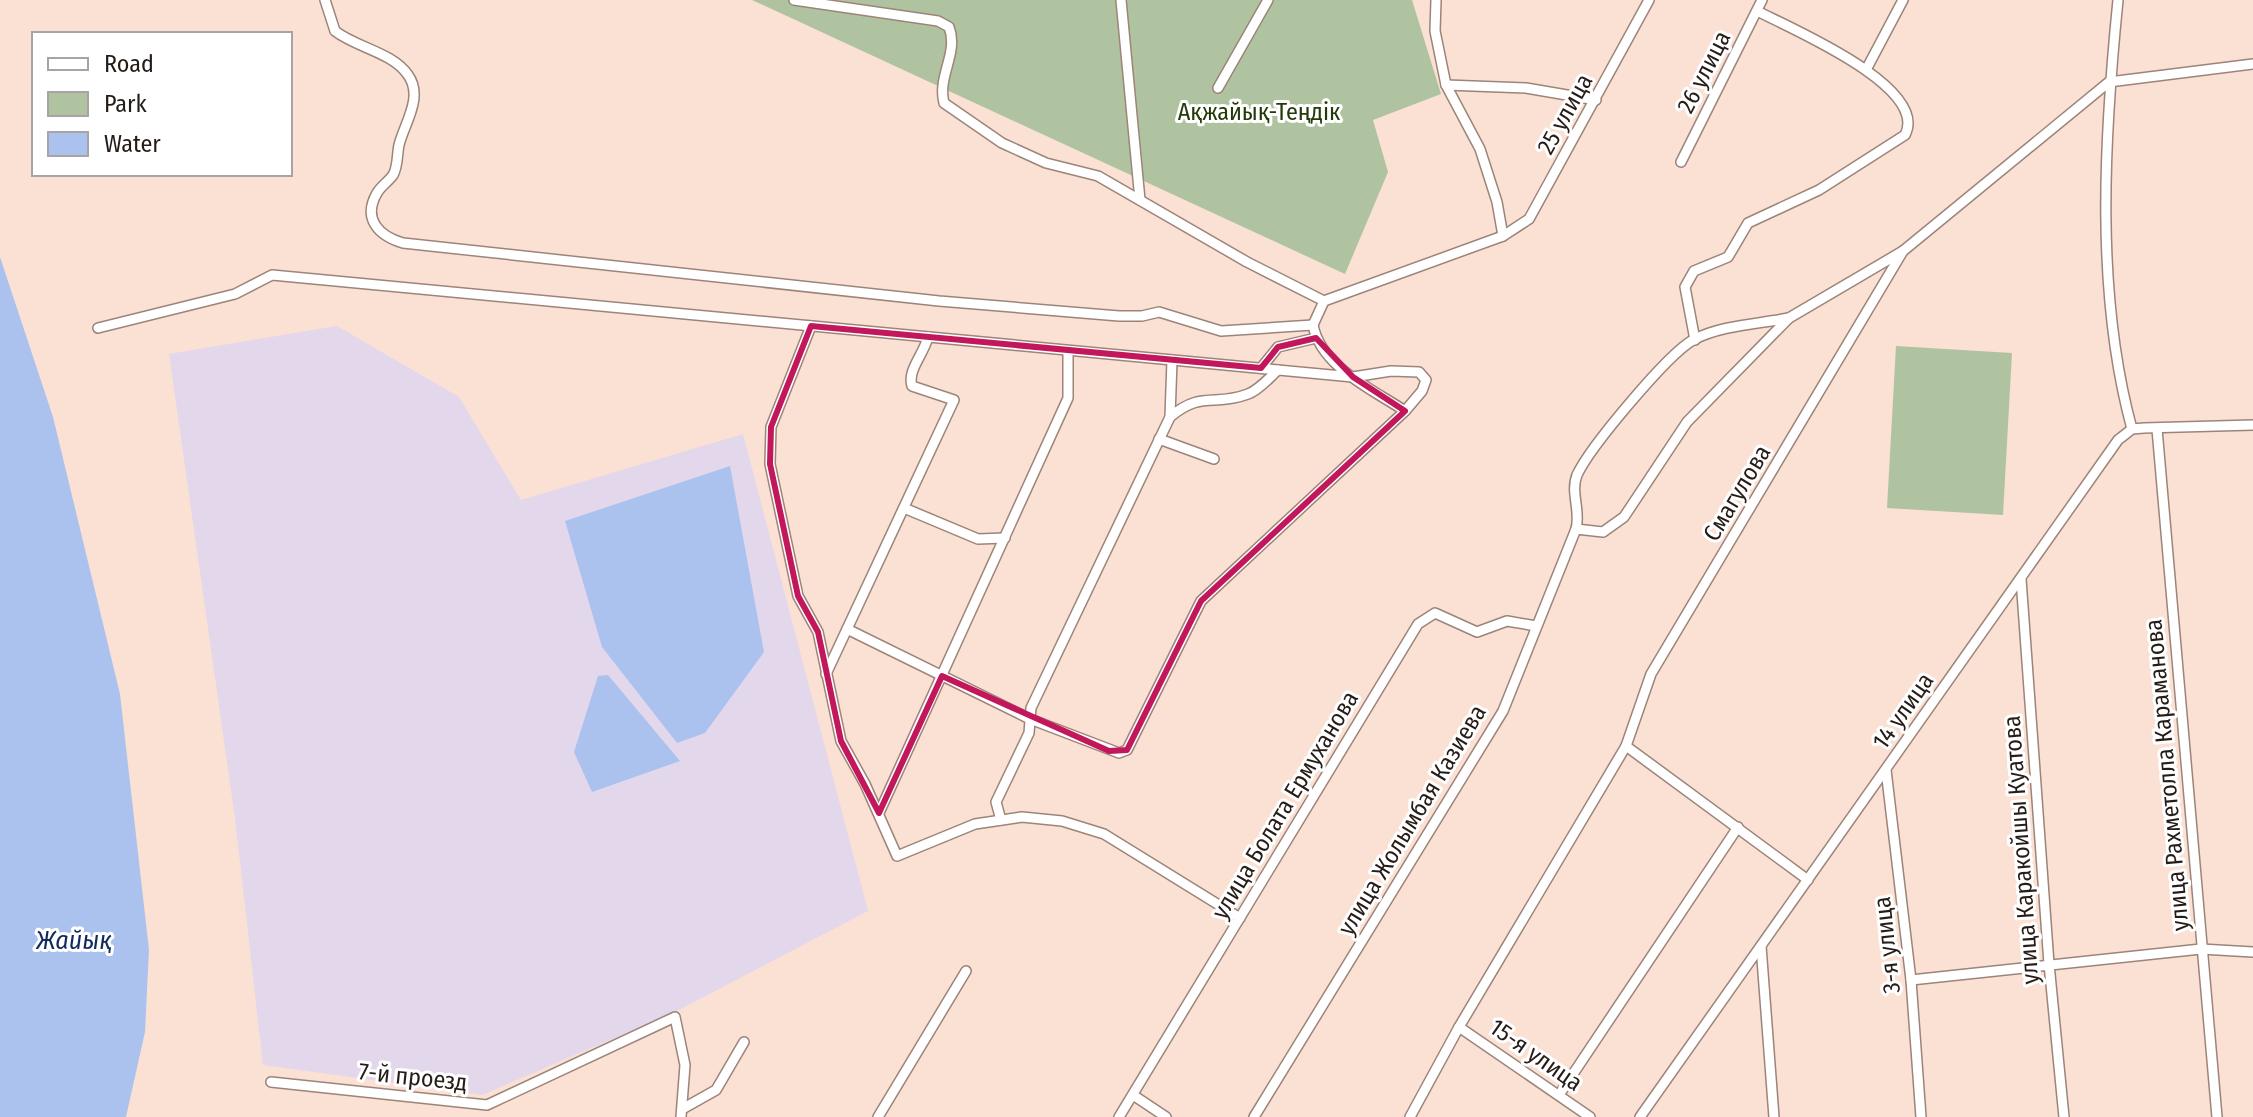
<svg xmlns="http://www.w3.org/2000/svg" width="2253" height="1117" viewBox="0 0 2253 1117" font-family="'Fira Sans Condensed',sans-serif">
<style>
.industrial{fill:#e3d7ec}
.green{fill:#b0c3a0}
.water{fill:#acc2ee}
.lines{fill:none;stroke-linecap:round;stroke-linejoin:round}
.minor-casing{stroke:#9c8479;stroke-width:12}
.minor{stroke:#fff;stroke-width:9}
.marked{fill:none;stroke:#c2185b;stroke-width:6;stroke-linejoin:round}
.labels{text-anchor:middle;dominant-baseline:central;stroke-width:6;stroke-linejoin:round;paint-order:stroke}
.street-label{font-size:24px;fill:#251c18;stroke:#fff}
.park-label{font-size:24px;fill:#243a08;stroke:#fff}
.water-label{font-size:26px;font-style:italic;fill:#132a5e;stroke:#fff}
</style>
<rect width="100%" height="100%" fill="#fbe0d4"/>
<!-- industrial -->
<path class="industrial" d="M337,326L459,397L521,500L743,434L868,911L673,1013L482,1095L263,1065L235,818L169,354Z"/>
<!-- green -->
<g class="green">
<path d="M752,0H1412L1441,94L1373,120L1388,172L1345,274Z"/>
<path d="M1896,346L2012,353L2003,515L1887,508Z"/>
</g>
<!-- water -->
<g class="water">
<path d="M0,257L53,417L120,694L149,950L145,1032L126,1117H0Z"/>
<path d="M730,466L764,652L705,733L677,743L602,647L565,521Z"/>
<path d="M608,675L680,761L592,792L574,752L598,676Z"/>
</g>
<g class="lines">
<defs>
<g id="minor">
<path d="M325,0L335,31C357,48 392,52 408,75C424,97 404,124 399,145C397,154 398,167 393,175C388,182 381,186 377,193C362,219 379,236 403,243L939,301L1119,316H1142L1159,312L1221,331L1313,325"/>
<path d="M794,0L938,21L949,27C959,53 937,76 944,103L1002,143L1046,163L1098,176L1247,262L1324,301L1503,236L1529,219L1649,0"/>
<path d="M1121,0L1140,200"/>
<path d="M1436,0L1435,31L1446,85L1480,149L1497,202L1503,236"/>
<path d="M2118,0C2104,139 2095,294 2132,429"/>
<path d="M1867,68L1903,0"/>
<path d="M1446,85L1526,88L1596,100"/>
<path d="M1218,88L1268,0"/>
<path d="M1681,162L1762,0"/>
<path d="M1324,301L1313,325C1321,367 1372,389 1405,411"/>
<path d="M811,326L771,427L770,464L798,596L818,632L841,741L865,784L897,856L975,824L1022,817L1062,821L1104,834L1240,918"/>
<path d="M98,328L235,294L272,275L1353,377L1391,371L1419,372L1426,380L1422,391L1405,411L1201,601L1127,750L1119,753L1030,719L847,629"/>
<path d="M1695,340L1685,287L1694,271L1728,257L1748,223L1819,190L1905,135C1930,87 1790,28 1757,11"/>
<path d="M1261,368L1278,347L1316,338"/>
<path d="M1170,417C1202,390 1214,407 1248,394C1259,390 1269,378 1278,370"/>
<path d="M2157,429L2217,1117"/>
<path d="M1159,439L1214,459"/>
<path d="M904,508L978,539L1005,538"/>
<path d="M1576,529C1581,511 1570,492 1577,475C1590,447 1667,355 1693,340C1721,325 1759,324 1789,318"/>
<path d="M2021,579L2049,964L2064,1117"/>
<path d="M826,674L954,400L912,386C907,370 924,354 928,337"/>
<path d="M1626,746L1808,880"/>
<path d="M1886,770L1911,980L1921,1117"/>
<path d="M879,813L1068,398V351"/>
<path d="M1001,820L996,802L1029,733L1031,708L1170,417L1172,360"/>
<path d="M1761,946L1774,1117"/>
<path d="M1911,980L2201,949L2253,952"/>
<path d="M1459,1027L1590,1117"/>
<path d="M271,1082L487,1105L675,1017L685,1065L681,1117"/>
<path d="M1133,1095L1166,1117"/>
<path d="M1559,1095L1738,827"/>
<path d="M684,1108L716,1090L744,1042"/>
<path d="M878,1117L966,971"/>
<path d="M1119,1117L1418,624L1435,613L1477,632L1507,621L1536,626"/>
<path d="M1254,1117L1503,711L1576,529L1603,532L1624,517L1687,422L1789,318L1903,251"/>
<path d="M1410,1117L1459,1027L1626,746L1651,674L1903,251L2109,82L2253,64"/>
<path d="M1640,1117L2118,440L2132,429L2144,428L2253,425"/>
</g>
</defs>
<!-- minor casing -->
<use href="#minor" class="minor-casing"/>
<!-- minor -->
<use href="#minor" class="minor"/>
</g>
<!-- marked area -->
<path class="marked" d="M811,326L1261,368L1278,347L1316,338L1353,377L1405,411L1201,601L1127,750L1109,751L942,676L879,813L841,741L818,632L798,596L770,464L771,427Z"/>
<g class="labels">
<!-- street labels -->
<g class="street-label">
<text transform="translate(1704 72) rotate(-63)">26 улица</text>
<text transform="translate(1565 114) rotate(-61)">25 улица</text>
<text transform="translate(1737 493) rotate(-59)">Смагулова</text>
<text transform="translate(1903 711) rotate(-55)">14 улица</text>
<text transform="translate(2167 775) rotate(-95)">улица Рахметолла Караманова</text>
<text transform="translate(1285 805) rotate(-59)">улица Болата Ермуханова</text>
<text transform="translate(1412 820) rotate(-59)">улица Жолымбая Казиева</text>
<text transform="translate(2021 850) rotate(-94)">улица Каракойшы Куатова</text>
<text transform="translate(1887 945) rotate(-96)">3-я улица</text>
<text transform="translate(1536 1055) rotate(35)">15-я улица</text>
<text transform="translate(413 1077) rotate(6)">7-й проезд</text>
</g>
<!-- park labels -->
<g class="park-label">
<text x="1259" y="112">Ақжайық-Теңдік</text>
</g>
<!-- water labels -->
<g class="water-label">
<text x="74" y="940">Жайық</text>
</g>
</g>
<!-- legend -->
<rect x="32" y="32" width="260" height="144" fill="#ffffff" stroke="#a8a4a3" stroke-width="2"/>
<rect x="48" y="58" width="40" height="12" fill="#ffffff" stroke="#a8a4a3" stroke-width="2"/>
<text x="104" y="72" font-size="24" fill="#251c18">Road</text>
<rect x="48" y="92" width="40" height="24" fill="#b0c3a0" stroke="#a8a4a3" stroke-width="2"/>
<text x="104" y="112" font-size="24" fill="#251c18">Park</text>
<rect x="48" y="132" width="40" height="24" fill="#acc2ee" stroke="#a8a4a3" stroke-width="2"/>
<text x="104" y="152" font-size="24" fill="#251c18">Water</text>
</svg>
